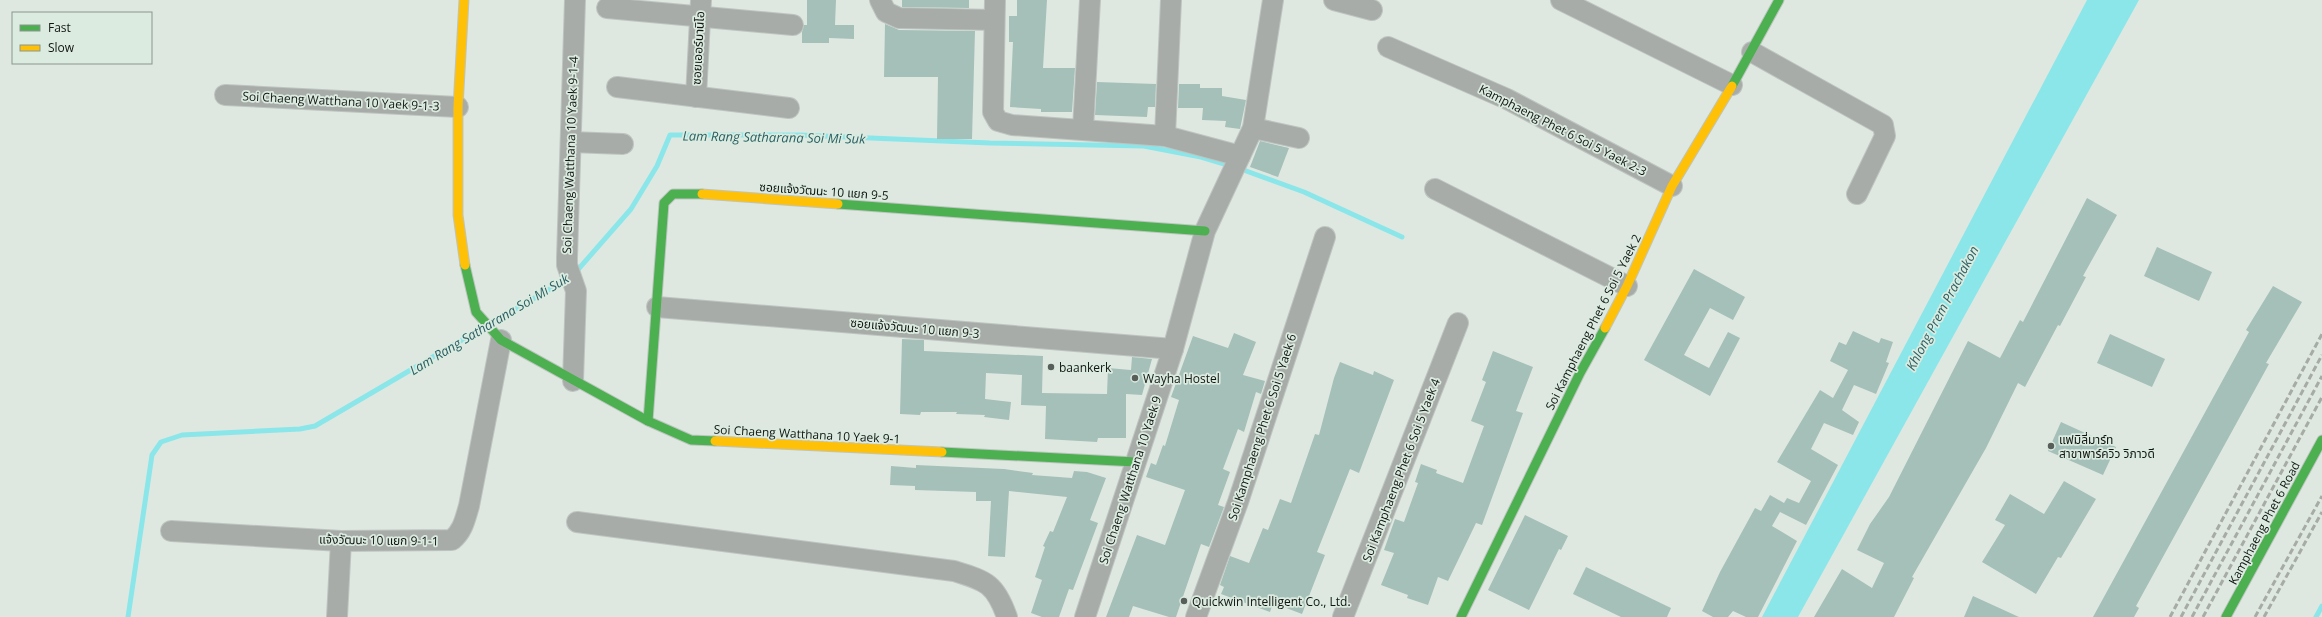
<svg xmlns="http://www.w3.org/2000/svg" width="2322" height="617" viewBox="0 0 2322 617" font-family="'Open Sans','Noto Sans Thai',sans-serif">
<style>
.water{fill:#8be6e9}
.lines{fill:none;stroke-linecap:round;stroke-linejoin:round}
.stream{stroke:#8be6e9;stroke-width:5}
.building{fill:#a5c0b9}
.street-casing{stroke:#bec5c1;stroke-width:22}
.fast-casing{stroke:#bec5c1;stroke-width:11}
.slow-casing{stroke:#bec5c1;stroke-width:11}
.street{stroke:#a8aca9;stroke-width:20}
.fast{stroke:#4caf50;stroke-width:9}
.slow{stroke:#ffc107;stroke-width:9}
.rail{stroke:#a6aba6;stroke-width:3;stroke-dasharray:6 3;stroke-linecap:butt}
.poi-dot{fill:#585f5a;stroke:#dbebe0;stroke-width:1.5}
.labels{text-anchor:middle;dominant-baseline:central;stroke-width:3.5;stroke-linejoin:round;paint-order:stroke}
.street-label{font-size:12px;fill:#101512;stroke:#dbebe0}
.poi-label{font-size:12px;fill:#101512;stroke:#dbebe0;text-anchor:start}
.water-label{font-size:13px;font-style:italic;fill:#2a5f63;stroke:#dbebe0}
</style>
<rect width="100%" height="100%" fill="#dee8e1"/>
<!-- water -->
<path class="water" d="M2087,0H2139L1798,617H1762Z"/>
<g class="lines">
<!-- stream -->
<g class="stream">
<path d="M1238,168L1304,192L1402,237"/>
<path d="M575,273L631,209L657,166L670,135H799L990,143L1144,146L1201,157L1231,166"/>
<path d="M493,322L567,279"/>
<path d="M128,617L152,455L161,442L182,435L300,429L315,426L484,327"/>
<path d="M2316,617L2322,606"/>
</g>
</g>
<!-- building -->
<g class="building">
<path d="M807,0H836L835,25H854V39L829,38V43H802V32L804,25H807Z"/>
<path d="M902,0H969V8L902,7Z"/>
<path d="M1017,0H1047L1043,68H1075L1072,112H1041V109L1010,107L1013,42H1009V16H1017Z"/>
<path d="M885,24L899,30L975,31L972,139H937L938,77H884Z"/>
<path d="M1097,82L1156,84L1155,107H1148L1147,117L1095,115Z"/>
<path d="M1179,84H1200V88H1222V96L1246,100L1240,129L1225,127L1226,121L1202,120L1203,108H1178Z"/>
<path d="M1260,141L1289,148L1278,177L1250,167Z"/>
<path d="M2087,198L2117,215L2083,276L2086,277L2060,326L2058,325L2025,387L2018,383L1986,448L1912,577L1914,578L1894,617H1814L1842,569L1872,588L1884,563L1857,550L1870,524L1889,497L1968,341L2000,358L2020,320L2023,322Z"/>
<path d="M2157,247L2212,272L2199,301L2144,276Z"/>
<path d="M1694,269L1745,297L1733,320L1710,308L1684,355L1709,368L1728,332L1740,338L1710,396L1644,360Z"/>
<path d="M2273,286L2302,302L2266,363L2269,364L2136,606L2139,608L2134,617H2093L2249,332L2246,330Z"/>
<path d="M1853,331L1879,343L1881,338L1893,342L1886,362L1889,363L1876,394L1854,385L1842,410L1859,422L1853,435L1824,423L1811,449L1838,465L1806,525L1780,512L1772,526L1797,541L1758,617H1746L1733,611L1728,617H1713L1702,611L1720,572L1755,508L1761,511L1770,495L1784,503L1787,498L1799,503L1811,481L1777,462L1820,390L1833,398L1848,370L1830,361L1839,342L1846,345Z"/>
<path d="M1234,333L1256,342L1243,375L1265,381L1261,394L1256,392L1244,432L1238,429L1223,469L1230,472L1218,505L1224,507L1209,547L1201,544L1176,617H1169L1133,606L1129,617H1106L1137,535L1165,545L1185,490L1146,477L1151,463L1156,465L1163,445L1165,446L1179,400L1171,397L1193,336L1228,348Z"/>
<path d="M2110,334L2165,359L2152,387L2097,363Z"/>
<path d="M902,339L924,340V351L1043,356L1042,393L1107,394L1108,368L1131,370L1132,357L1152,359L1142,395L1126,394V438H1098L1097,442L1045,439L1046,406L1021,405L1022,375L986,373L985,399L1011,402L1009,420L984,417L985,415L956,414L957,412H921L920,415L900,414Z"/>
<path d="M1493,351L1533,367L1516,411L1523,413L1482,525L1476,523L1448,581L1438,577L1428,605L1407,598L1408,595L1381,585L1394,553L1384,550L1395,519L1404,522L1418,483L1415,482L1421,464L1437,470L1436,473L1463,483L1484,426L1471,421L1486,382L1482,380Z"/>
<path d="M1340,362L1373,375L1374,371L1394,380L1359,473L1350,469L1317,552L1325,555L1302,614L1273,603L1270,612L1221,594L1224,587L1220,585L1230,556L1249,563L1263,528L1268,530L1280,499L1291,503L1315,434L1319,435L1334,378Z"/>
<path d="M2061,422L2116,447L2103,475L2048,451Z"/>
<path d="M916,465L1004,469L1033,473L1032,475L1072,478L1074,471L1087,472L1106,478L1090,520L1098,523L1073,590L1069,589L1059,617H1042L1031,613L1042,580L1035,577L1045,547L1043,546L1050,531L1053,532L1067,497L1009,491L1005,557L988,556L991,501H976V492L915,490V486L890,485L891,466L916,468Z"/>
<path d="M2064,481L2096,499L2061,558L2058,557L2036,594L1982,562L2005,525L1995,520L2010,494L2044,514Z"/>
<path d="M1525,515L1568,536L1561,550L1559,549L1529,610L1488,590Z"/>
<path d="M1586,567L1671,608L1667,617H1621L1573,594Z"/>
<path d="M1973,596L2019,617H1964Z"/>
</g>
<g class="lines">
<defs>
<g id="street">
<path d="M880,0L886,12L899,18L994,20"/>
<path d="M995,0L993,112L998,121L1012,125L1165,136L1240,156"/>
<path d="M1334,0L1372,10"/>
<path d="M1561,0L1732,85"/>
<path d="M607,8L793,25"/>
<path d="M1388,47L1507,99L1672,186"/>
<path d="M1752,52L1883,125L1885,136L1857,194"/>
<path d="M617,87L789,108"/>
<path d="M225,95L458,107"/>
<path d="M696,97L701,0"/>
<path d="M1253,128L1299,138"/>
<path d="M1083,129L1090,0"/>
<path d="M1165,136L1171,0"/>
<path d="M571,142L623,144"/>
<path d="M1435,189L1627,286"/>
<path d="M657,307L1173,349"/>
<path d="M573,381L576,291L567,265V258L575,0"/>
<path d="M577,522L954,571C986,581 995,583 1007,617"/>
<path d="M171,531L341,541L452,540C463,531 465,519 469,506L501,340"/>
<path d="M337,617L341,541"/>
<path d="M1085,617L1173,349L1205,231L1253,128L1273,0"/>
<path d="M1196,617L1238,502L1325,237"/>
<path d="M1343,617L1458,323"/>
</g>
<g id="fast">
<path d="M1732,86L1779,0"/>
<path d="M838,204L1205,231"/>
<path d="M465,265L476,312L501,340L648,421L691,440L715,441"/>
<path d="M648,421L664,203L673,194H702"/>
<path d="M942,452L1136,462"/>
<path d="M1461,617L1580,373L1605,328"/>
<path d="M2226,617L2322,440"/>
</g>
<g id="slow">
<path d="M464,0L458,107V215L465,265"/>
<path d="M702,194L838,204"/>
<path d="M1605,328L1627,286L1672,186L1732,86"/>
<path d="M715,441L942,452"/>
</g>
</defs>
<!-- street casing -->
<use href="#street" class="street-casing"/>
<!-- fast casing -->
<use href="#fast" class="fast-casing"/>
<!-- slow casing -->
<use href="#slow" class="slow-casing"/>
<!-- street -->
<use href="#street" class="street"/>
<!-- fast -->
<use href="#fast" class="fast"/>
<!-- slow -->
<use href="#slow" class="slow"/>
<!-- rail -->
<g class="rail">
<path d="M2170,617L2322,334"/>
<path d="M2181,617L2322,355"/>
<path d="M2192,617L2322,376"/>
<path d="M2203,617L2322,397"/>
<path d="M2255,617L2322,496"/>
<path d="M2264,617L2322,512"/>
</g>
</g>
<!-- markers -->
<g class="poi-dot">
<circle cx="1051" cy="367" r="4"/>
<circle cx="1135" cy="378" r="4"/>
<circle cx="2051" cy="446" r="4"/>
<circle cx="1184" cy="601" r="4"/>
</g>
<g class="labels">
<!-- street labels -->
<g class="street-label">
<text transform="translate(698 48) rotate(-87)">ซอยเออร์บานิโอ</text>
<text transform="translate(341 101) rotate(3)">Soi Chaeng Watthana 10 Yaek 9-1-3</text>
<text transform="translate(1563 130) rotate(27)">Kamphaeng Phet 6 Soi 5 Yaek 2-3</text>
<text transform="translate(570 155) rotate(-88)">Soi Chaeng Watthana 10 Yaek 9-1-4</text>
<text transform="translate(824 191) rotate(4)">ซอยแจ้งวัฒนะ 10 แยก 9-5</text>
<text transform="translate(1593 322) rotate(-63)">Soi Kamphaeng Phet 6 Soi 5 Yaek 2</text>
<text transform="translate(915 328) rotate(5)">ซอยแจ้งวัฒนะ 10 แยก 9-3</text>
<text transform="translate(1262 427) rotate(-72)">Soi Kamphaeng Phet 6 Soi 5 Yaek 6</text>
<text transform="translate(807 434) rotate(3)">Soi Chaeng Watthana 10 Yaek 9-1</text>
<text transform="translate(1401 470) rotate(-69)">Soi Kamphaeng Phet 6 Soi 5 Yaek 4</text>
<text transform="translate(1130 480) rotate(-72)">Soi Chaeng Watthana 10 Yaek 9</text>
<text transform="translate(2264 523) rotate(-62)">Kamphaeng Phet 6 Road</text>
<text transform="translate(379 540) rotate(1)">แจ้งวัฒนะ 10 แยก 9-1-1</text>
</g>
<!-- poi labels -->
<g class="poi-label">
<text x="1059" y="367">baankerk</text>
<text x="1143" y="378">Wayha Hostel</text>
<text x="2059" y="439">แฟมิลี่มาร์ท<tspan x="2059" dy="14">สาขาพาร์ควิว วิภาวดี</tspan></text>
<text x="1192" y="601">Quickwin Intelligent Co., Ltd.</text>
</g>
<!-- water labels -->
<g class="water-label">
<text transform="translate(774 137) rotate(1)">Lam Rang Satharana Soi Mi Suk</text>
<text transform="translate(1942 308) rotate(-62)">Khlong Prem Prachakon</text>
<text transform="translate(489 324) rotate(-31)">Lam Rang Satharana Soi Mi Suk</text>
</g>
</g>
<!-- legend -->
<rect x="12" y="12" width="140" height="52" fill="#dbebe0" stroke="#8a958e"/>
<rect x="20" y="25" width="20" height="6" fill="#4caf50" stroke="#8a958e"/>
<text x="48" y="32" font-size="12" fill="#101512">Fast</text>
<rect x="20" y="45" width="20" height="6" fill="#ffc107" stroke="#8a958e"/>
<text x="48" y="52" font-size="12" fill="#101512">Slow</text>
</svg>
